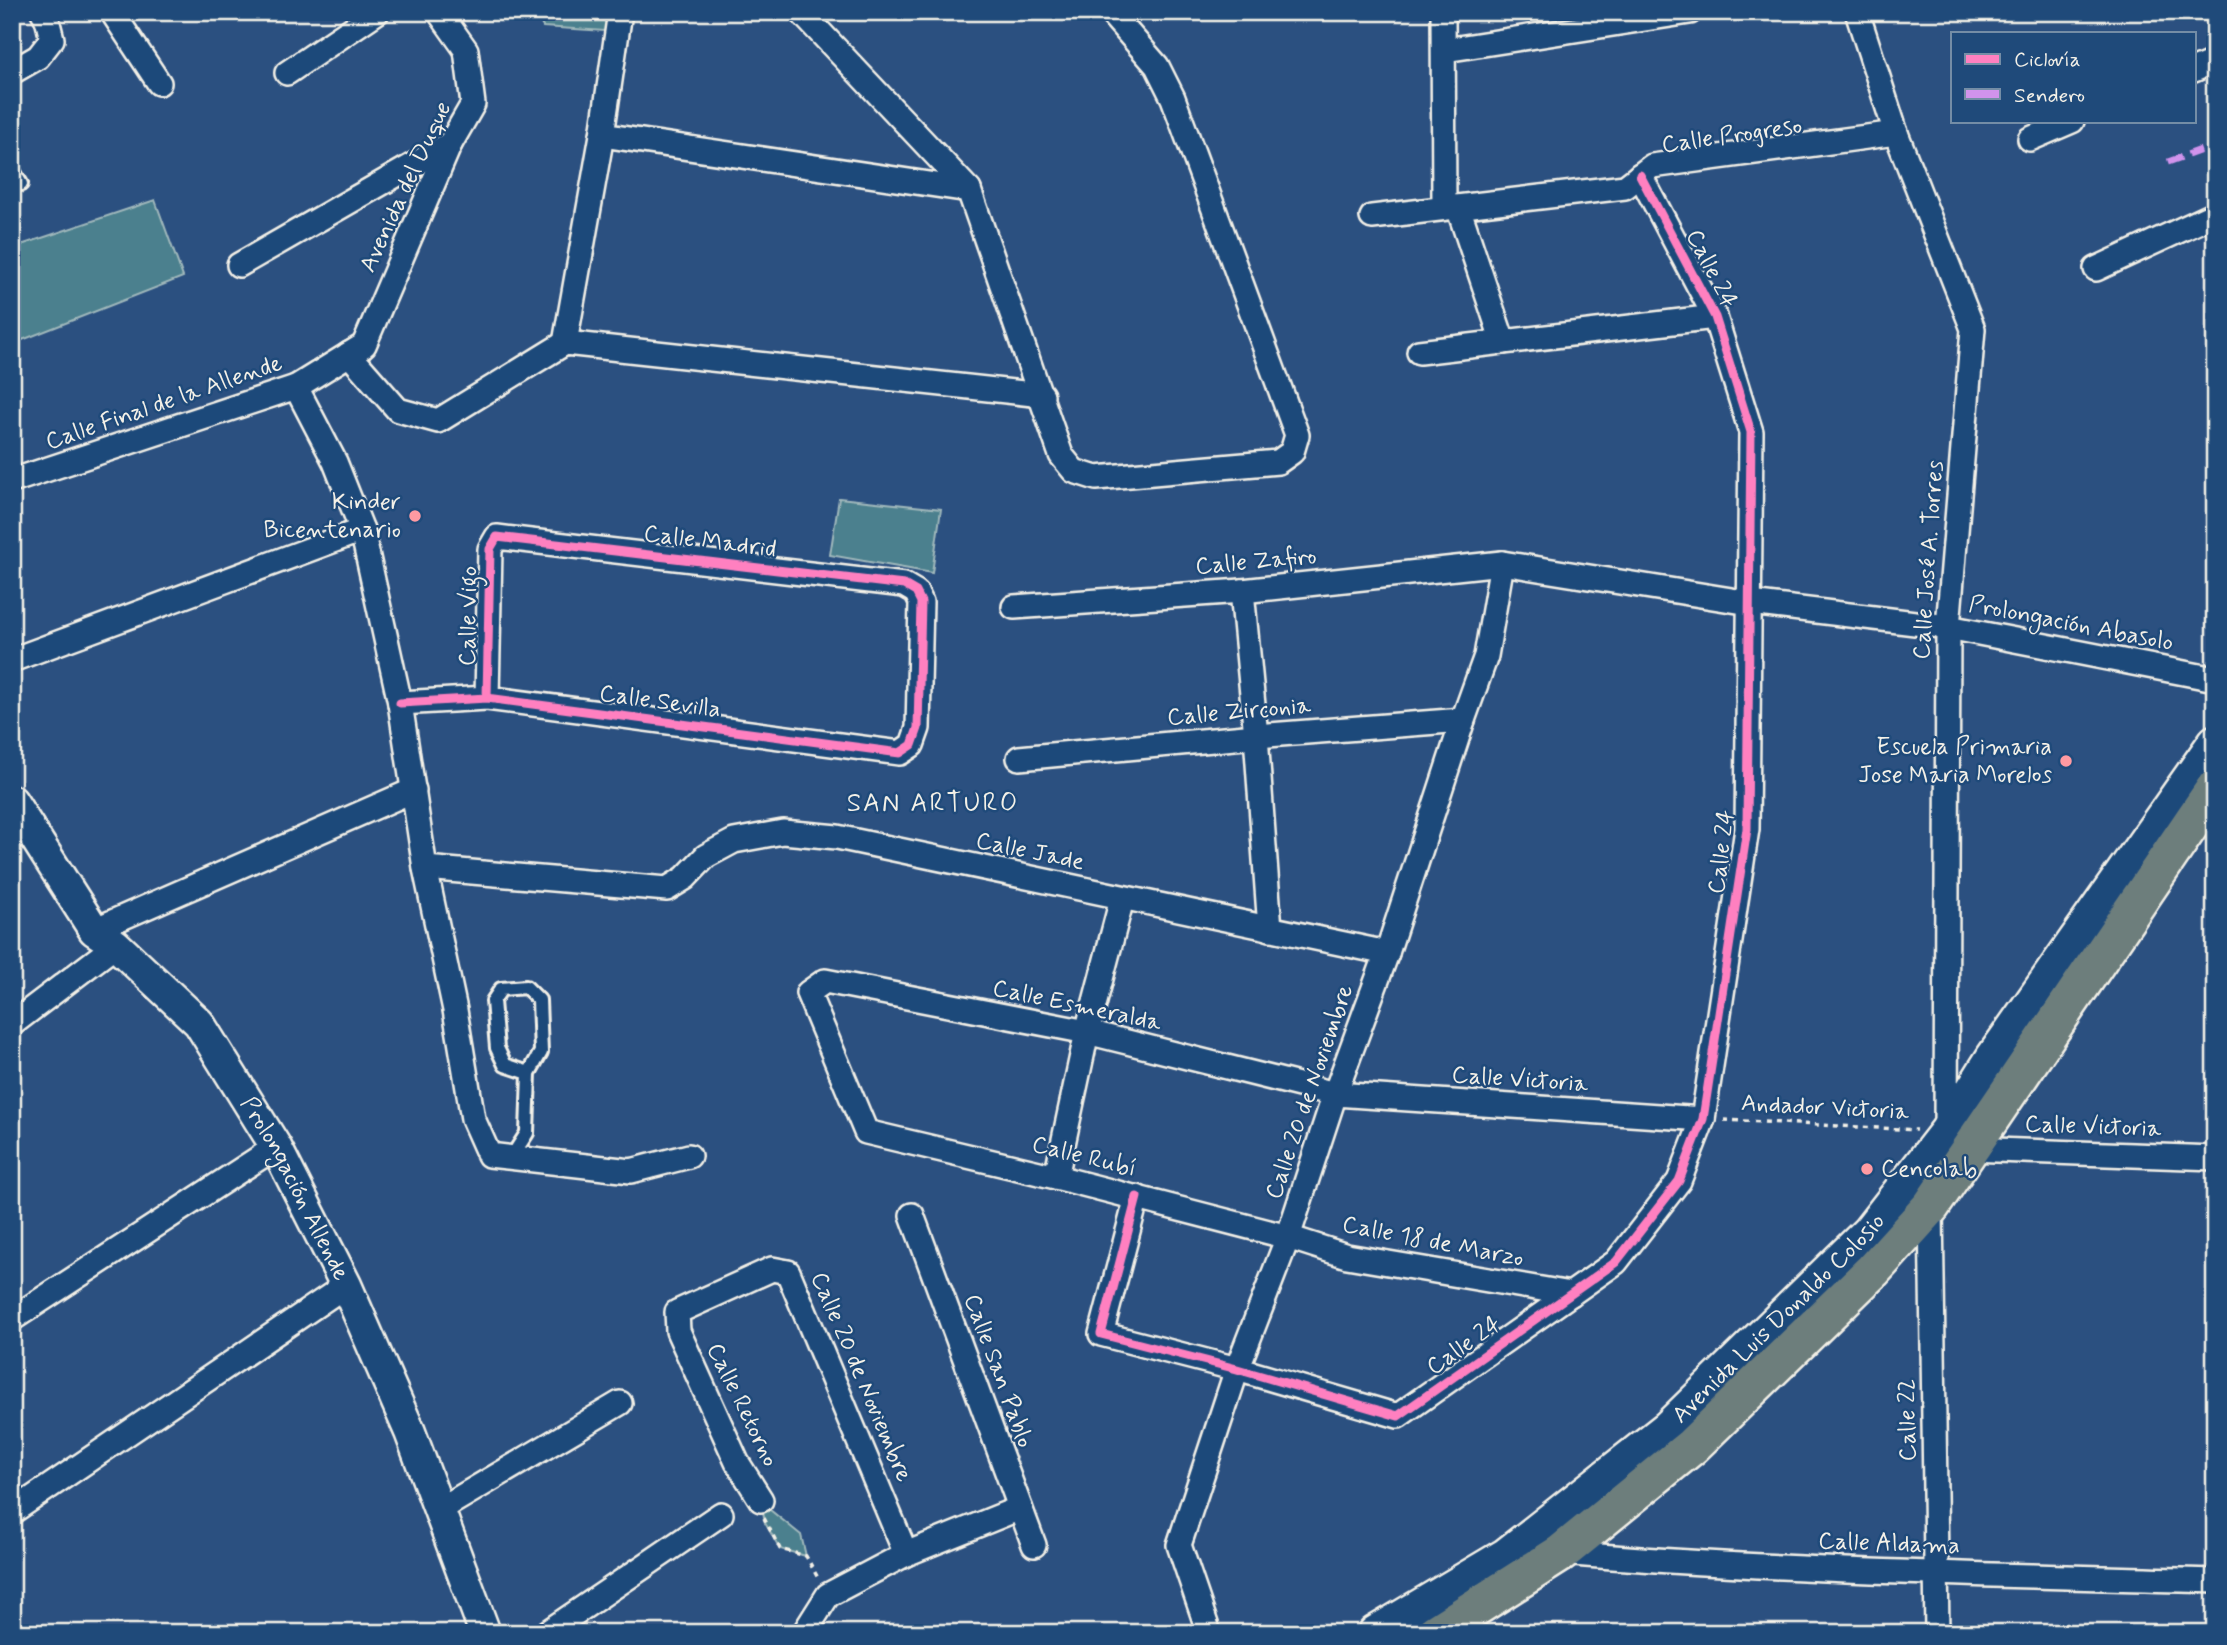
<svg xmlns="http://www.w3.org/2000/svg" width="2227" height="1645" viewBox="0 0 2227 1645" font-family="Mynerve,sans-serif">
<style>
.green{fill:#4c808e;stroke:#a0b8bb;stroke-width:2}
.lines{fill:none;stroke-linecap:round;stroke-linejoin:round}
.service-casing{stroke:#f4f1e8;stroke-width:18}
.minor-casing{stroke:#f4f1e8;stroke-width:28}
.tertiary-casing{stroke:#f4f1e8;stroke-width:35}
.secondary-casing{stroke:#f4f1e8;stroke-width:38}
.primary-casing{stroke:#f4f1e8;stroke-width:42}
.path{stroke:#f4f1e8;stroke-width:3.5;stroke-dasharray:5 5;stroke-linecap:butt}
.service{stroke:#1f4a7a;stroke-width:12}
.minor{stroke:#1f4a7a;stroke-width:23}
.tertiary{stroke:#1f4a7a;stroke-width:30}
.secondary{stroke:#1f4a7a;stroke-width:33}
.primary{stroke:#6d7e7c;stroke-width:37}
.quiet{stroke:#d193ec;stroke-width:7;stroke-dasharray:14 7;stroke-linecap:butt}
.cycleway-casing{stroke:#1f4a7a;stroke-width:13}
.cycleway{stroke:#ff80c0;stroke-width:9}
.poi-dot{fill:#ff9aa2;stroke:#1f4a7a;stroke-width:2.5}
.labels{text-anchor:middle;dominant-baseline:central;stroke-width:5;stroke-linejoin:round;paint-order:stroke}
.street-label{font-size:24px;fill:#f4f1e8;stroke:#1f4a7a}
.poi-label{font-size:24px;fill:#f4f1e8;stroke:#1f4a7a;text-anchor:end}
.neighbourhood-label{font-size:26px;letter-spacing:2px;fill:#f4f1e8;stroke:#1f4a7a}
</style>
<rect width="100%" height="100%" fill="#2b5080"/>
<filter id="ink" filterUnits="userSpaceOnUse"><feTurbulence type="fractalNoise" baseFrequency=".0143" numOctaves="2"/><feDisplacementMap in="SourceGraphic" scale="14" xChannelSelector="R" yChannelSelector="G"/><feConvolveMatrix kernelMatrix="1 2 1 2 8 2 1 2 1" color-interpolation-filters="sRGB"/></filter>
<g filter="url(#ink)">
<!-- green -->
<g class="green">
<path d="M534,12H607L605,31L543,27Z"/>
<path d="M155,200L183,277L12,344V248Z"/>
<path d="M839,498L941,509L932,573L830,555Z"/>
<path d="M761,1500L764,1505L801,1535L806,1556L780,1549L765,1523Z"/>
</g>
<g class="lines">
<defs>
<g id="service">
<path d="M12,169L21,184"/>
<path d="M511,1158L527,1133L529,1073L541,1052L539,1000L526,987L501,989L493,1001L497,1048L505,1065L529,1073"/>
</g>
<g id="minor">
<path d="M118,12L114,15L159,83"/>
<path d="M801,12L969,190L1061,455L1074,471L1096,478L1278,462L1292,452L1297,435L1173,98L1157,66L1110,12"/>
<path d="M1443,12L1444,208"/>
<path d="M1857,12L1896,133L1973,329L1948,627L1946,1132"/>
<path d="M1445,50L1690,12"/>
<path d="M2194,70L2215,61"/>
<path d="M12,72L38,57L52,39L47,19L43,12"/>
<path d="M287,73L377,12"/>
<path d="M602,135L969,190"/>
<path d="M2030,139L2072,121"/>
<path d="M1458,207L1503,342"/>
<path d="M1372,217L1625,187L1652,166L1896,133"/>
<path d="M239,265L450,144"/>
<path d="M2096,269L2215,214"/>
<path d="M565,343L602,135L620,12"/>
<path d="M1419,352L1715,317"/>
<path d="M349,354L398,410L438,421L565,343L1042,395"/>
<path d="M296,387L335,462L362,530L400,703L425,868L455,1010L473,1119L489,1155L631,1171L689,1156"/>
<path d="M12,481L296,387L364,345L450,144L473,104L466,50L439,12"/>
<path d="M1242,591L1256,736L1270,929"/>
<path d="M1014,607L1242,591L1502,563L1750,603L1948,627L2215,679"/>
<path d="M12,660L362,530"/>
<path d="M400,703L487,698L900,753L912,745L918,728L921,602L916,592L904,585L497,537L490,549L487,698"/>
<path d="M1019,758L1256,736L1463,720"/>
<path d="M425,868L667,889L685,878L706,856L734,841L783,832L837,837L1387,953"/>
<path d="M94,930L414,790"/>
<path d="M12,1024L116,945"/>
<path d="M1970,1149L2215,1158"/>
<path d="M1056,1177L1087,1032L1122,899"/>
<path d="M1137,1197L1101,1334L1237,1369L1398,1416L1616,1262L1679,1181L1703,1119L1747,829L1751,432L1715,317L1640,175"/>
<path d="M1931,1206L1937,1633"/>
<path d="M912,1215L1034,1545"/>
<path d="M1571,1294L1347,1256L1288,1237L1056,1177L866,1132L808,993L825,981L1087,1032L1335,1094L1703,1119"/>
<path d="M12,1319L276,1147"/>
<path d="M761,1500L737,1462L678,1331L677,1312L772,1269L788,1272L906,1554"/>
<path d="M439,1510L620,1403"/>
<path d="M12,1512L346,1285"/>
<path d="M1561,1553C1778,1571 1997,1575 2215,1581"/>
<path d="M546,1633L721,1514"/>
<path d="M804,1633L828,1595L906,1554L1020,1508"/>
<path d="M1209,1633L1179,1545L1237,1369L1288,1237L1335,1094L1387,953L1463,720L1486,656L1502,563"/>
</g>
<g id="tertiary">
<path id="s1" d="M12,801L94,930L116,945L199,1023L276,1147L346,1285L410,1432L485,1633"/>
</g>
<g id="secondary">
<path id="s2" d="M1375,1633L1506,1555L1667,1428L1869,1231L1946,1132L1993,1057L2215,742"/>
</g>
<path id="primary" d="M1435,1633L1561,1553L1692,1446L1873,1270L1931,1206L2215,788"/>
</defs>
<!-- service casing -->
<use href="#service" class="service-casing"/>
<!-- minor casing -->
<use href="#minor" class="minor-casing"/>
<!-- tertiary casing -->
<use href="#tertiary" class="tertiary-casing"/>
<!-- secondary casing -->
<use href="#secondary" class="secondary-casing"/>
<!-- primary casing -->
<use href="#primary" class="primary-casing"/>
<!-- path -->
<g class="path">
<path d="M1724,1120L1916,1130"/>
<path d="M764,1518L780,1549L806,1556L818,1578"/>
</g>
<!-- service -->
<use href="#service" class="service"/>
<!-- minor -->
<use href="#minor" class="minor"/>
<!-- tertiary -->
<use href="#tertiary" class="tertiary"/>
<!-- secondary -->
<use href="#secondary" class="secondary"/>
<!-- primary -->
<use href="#primary" class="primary"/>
<!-- quiet -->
<path class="quiet" d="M2168,162L2215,145"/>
<defs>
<g id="cycleway">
<path d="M400,703L487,698L900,753L912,745L918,728L921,602L916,592L904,585L497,537L490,549L487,698"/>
<path d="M1137,1197L1101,1334L1237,1369L1398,1416L1616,1262L1679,1181L1703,1119L1747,829L1751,432L1715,317L1640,175"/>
</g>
</defs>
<!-- cycleway casing -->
<use href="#cycleway" class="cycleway-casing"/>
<!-- cycleway -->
<use href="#cycleway" class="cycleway"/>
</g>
</g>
<!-- markers -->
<g class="poi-dot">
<circle cx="415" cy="516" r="7"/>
<circle cx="2066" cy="761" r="7"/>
<circle cx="1867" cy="1169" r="7"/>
</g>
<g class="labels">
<!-- street labels -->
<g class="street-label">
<text transform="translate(1732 136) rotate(-8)">Calle Progreso</text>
<text transform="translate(406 187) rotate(-65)">Avenida del Duque</text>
<text transform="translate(1711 269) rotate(63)">Calle 24</text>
<text transform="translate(164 403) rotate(-19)">Calle Final de la Allende</text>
<text transform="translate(710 542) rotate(7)">Calle Madrid</text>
<text transform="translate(1929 560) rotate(-86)">Calle José A. Torres</text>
<text transform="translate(1256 562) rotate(-5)">Calle Zafiro</text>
<text transform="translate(469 616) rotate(-89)">Calle Vigo</text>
<text transform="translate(2071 624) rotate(11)">Prolongación Abasolo</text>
<text transform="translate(660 702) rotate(8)">Calle Sevilla</text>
<text transform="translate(1239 712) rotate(-5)">Calle Zirconia</text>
<text transform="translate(1030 852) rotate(12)">Calle Jade</text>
<text transform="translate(1722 852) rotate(-83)">Calle 24</text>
<text transform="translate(1077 1006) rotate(12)">Calle Esmeralda</text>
<text transform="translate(1520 1080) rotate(4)">Calle Victoria</text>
<text transform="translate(1310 1092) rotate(-71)">Calle 20 de Noviembre</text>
<text transform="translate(1825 1108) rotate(3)">Andador Victoria</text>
<text transform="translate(2093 1127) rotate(2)">Calle Victoria</text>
<text transform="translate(1084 1157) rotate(14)">Calle Rubí</text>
<text stroke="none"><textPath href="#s1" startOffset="485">Prolongación Allende</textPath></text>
<text transform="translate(1433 1242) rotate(11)">Calle 18 de Marzo</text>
<text stroke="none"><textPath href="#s2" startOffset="514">Avenida Luis Donaldo Colosio</textPath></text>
<text transform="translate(1464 1346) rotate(-35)">Calle 24</text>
<text transform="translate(998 1371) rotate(70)">Calle San Pablo</text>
<text transform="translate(861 1377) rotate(67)">Calle 20 de Noviembre</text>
<text transform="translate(742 1405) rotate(64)">Calle Retorno</text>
<text transform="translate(1908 1420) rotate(-91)">Calle 22</text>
<text transform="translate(1889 1544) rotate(2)">Calle Aldama</text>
</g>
<!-- poi labels -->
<g class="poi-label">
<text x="401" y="502">Kinder<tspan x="401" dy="28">Bicentenario</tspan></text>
<text x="2052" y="747">Escuela Primaria<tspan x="2052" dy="28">Jose Maria Morelos</tspan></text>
<text x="1881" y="1169" text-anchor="start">Cencolab</text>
</g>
<!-- neighbourhood labels -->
<g class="neighbourhood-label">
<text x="933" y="804">SAN ARTURO</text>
</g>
</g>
<!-- margin -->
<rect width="2227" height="1645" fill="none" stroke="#1f4a7a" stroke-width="42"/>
<rect x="21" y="21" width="2185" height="1603" fill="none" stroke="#f4f1e8" stroke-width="2.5" filter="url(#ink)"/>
<!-- legend -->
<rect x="1951" y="32" width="245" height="91" fill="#1f4a7a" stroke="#748da6" stroke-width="2"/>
<rect x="1965" y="54" width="35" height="10" fill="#ff80c0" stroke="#748da6" stroke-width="2"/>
<text x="2014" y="66" font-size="21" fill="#f4f1e8">Ciclovía</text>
<rect x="1965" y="89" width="35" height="10" fill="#d193ec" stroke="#748da6" stroke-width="2"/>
<text x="2014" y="102" font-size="21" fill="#f4f1e8">Sendero</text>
</svg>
